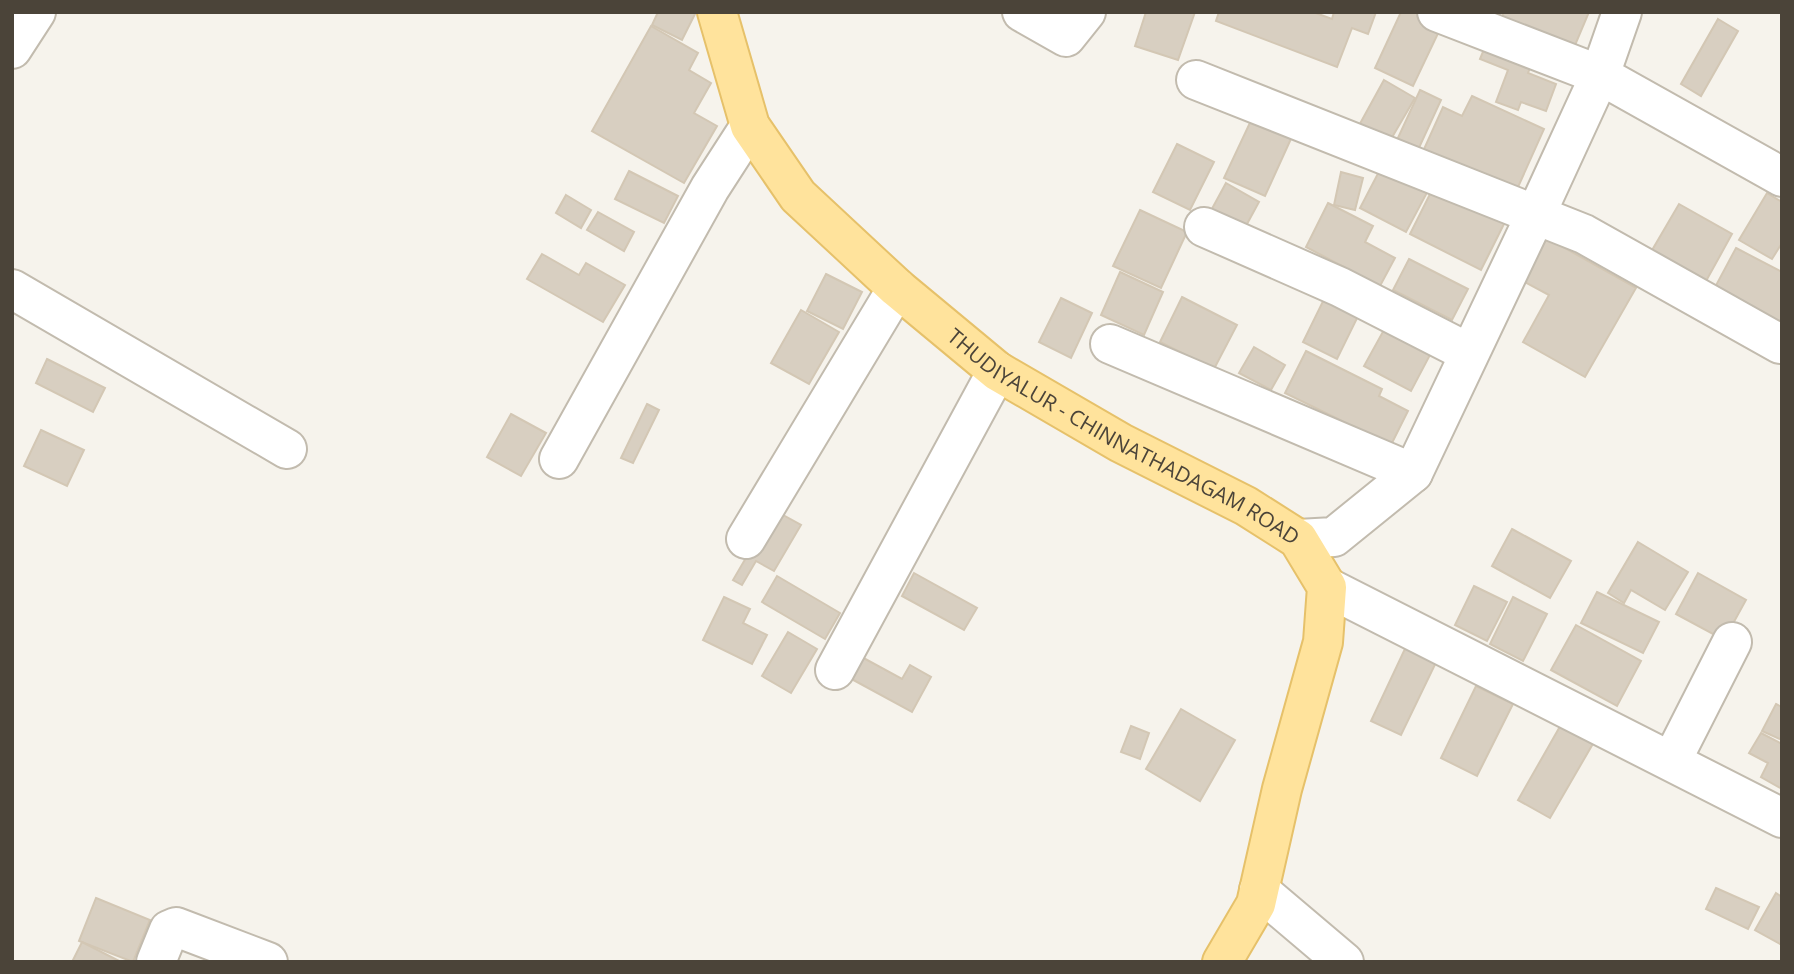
<svg xmlns="http://www.w3.org/2000/svg" width="1794" height="974" viewBox="0 0 1794 974" font-family="'Open Sans',sans-serif">
<style>
.building{fill:#d8cfc1;stroke:#d3c7b4;stroke-width:2}
.lines{fill:none;stroke-linecap:round;stroke-linejoin:round}
.minor-casing{stroke:#c2bbae;stroke-width:42}
.major-casing{stroke:#e6c16a;stroke-width:42}
.minor{stroke:#fff;stroke-width:38}
.major{stroke:#ffe39c;stroke-width:38}
.labels{text-anchor:middle;dominant-baseline:central;stroke-width:7;stroke-linejoin:round;paint-order:stroke}
.street-label{font-size:21px;fill:#4b4439;stroke:#fff}
</style>
<rect width="100%" height="100%" fill="#f6f3ec"/>
<!-- building -->
<g class="building">
<path d="M658,12H696L682,40L652,25Z"/>
<path d="M1146,12H1195L1178,60L1135,46Z"/>
<path d="M1219,12H1313L1332,19L1334,12H1376L1368,34L1352,28L1337,67L1216,21Z"/>
<path d="M1401,12H1415L1442,25L1413,86L1375,68Z"/>
<path d="M1504,12H1589L1573,50L1501,20Z"/>
<path d="M1718,19L1738,31L1701,96L1681,84Z"/>
<path d="M651,26L698,53L689,70L711,83L694,113L717,126L684,183L592,131Z"/>
<path d="M1487,42L1533,60L1528,73L1556,84L1546,111L1521,102L1518,110L1496,102L1508,70L1480,59Z"/>
<path d="M1384,80L1415,98L1387,146L1357,129Z"/>
<path d="M1420,90L1441,100L1418,150L1397,140Z"/>
<path d="M1472,96L1544,129L1514,196L1420,158L1443,107L1462,116Z"/>
<path d="M1255,112L1295,130L1265,196L1224,178Z"/>
<path d="M1177,144L1214,162L1190,210L1153,192Z"/>
<path d="M1385,160L1431,185L1406,232L1360,208Z"/>
<path d="M629,171L678,196L664,223L615,199Z"/>
<path d="M1341,172L1363,178L1355,210L1334,205Z"/>
<path d="M1226,183L1259,202L1241,235L1208,216Z"/>
<path d="M1435,184L1506,220L1481,270L1410,234Z"/>
<path d="M1767,193L1782,202V243L1772,259L1739,240Z"/>
<path d="M566,195L591,210L581,228L556,213Z"/>
<path d="M1328,203L1373,226L1365,242L1395,258L1380,286L1306,247Z"/>
<path d="M1679,204L1732,234L1705,283L1651,252Z"/>
<path d="M1140,210L1187,232L1161,288L1113,266Z"/>
<path d="M598,212L634,232L624,251L587,230Z"/>
<path d="M1547,238L1636,288L1585,377L1523,342L1549,295L1523,281Z"/>
<path d="M1736,248L1782,272V327L1713,291Z"/>
<path d="M542,254L579,275L586,263L625,285L603,322L527,279Z"/>
<path d="M1409,259L1468,289L1452,320L1393,290Z"/>
<path d="M1120,272L1163,292L1144,335L1101,315Z"/>
<path d="M826,274L862,292L843,329L807,311Z"/>
<path d="M1330,287L1364,304L1337,359L1303,342Z"/>
<path d="M1182,297L1237,325L1214,369L1160,342Z"/>
<path d="M1061,298L1092,313L1071,358L1039,342Z"/>
<path d="M801,310L839,332L809,384L771,363Z"/>
<path d="M1385,328L1431,353L1411,391L1364,366Z"/>
<path d="M1254,347L1285,365L1271,390L1239,373Z"/>
<path d="M1306,351L1382,389L1379,396L1408,411L1391,445L1285,393Z"/>
<path d="M47,359L105,388L93,412L36,383Z"/>
<path d="M647,404L659,410L633,463L621,458Z"/>
<path d="M511,414L546,433L521,476L487,457Z"/>
<path d="M41,430L84,450L67,486L24,466Z"/>
<path d="M774,510L801,525L774,571L756,561L742,585L733,580Z"/>
<path d="M1512,529L1571,561L1550,598L1492,566Z"/>
<path d="M1638,542L1688,572L1665,610L1631,590L1624,603L1608,593Z"/>
<path d="M914,573L977,608L964,630L902,596Z"/>
<path d="M1698,573L1746,600L1724,640L1676,614Z"/>
<path d="M777,576L840,613L825,639L762,602Z"/>
<path d="M1474,586L1507,602L1487,641L1455,625Z"/>
<path d="M1597,592L1659,622L1643,653L1581,623Z"/>
<path d="M724,597L750,609L743,623L767,635L752,664L703,640Z"/>
<path d="M1513,597L1547,614L1523,661L1490,644Z"/>
<path d="M1576,625L1641,661L1617,706L1551,670Z"/>
<path d="M788,632L817,649L791,693L762,676Z"/>
<path d="M1411,636L1442,650L1401,735L1371,721Z"/>
<path d="M858,655L902,679L910,665L931,677L912,712L846,676Z"/>
<path d="M1476,686L1513,704L1477,776L1441,758Z"/>
<path d="M1776,704L1782,707V740L1762,731Z"/>
<path d="M1181,709L1235,740L1200,801L1146,769Z"/>
<path d="M1566,716L1598,735L1550,818L1518,800Z"/>
<path d="M1131,726L1149,733L1140,759L1121,752Z"/>
<path d="M1761,733L1782,744V789L1761,777L1768,763L1749,753Z"/>
<path d="M1716,888L1759,907L1748,929L1706,909Z"/>
<path d="M1776,893L1782,897V945L1755,930Z"/>
<path d="M96,898L150,920L133,962L79,941Z"/>
<path d="M82,942L121,962H72Z"/>
</g>
<g class="lines">
<defs>
<g id="minor">
<path d="M1022,12L1066,37L1086,12"/>
<path d="M1437,12L1600,75L1782,177"/>
<path d="M12,49L36,12"/>
<path d="M1196,80L1584,234L1780,344"/>
<path d="M1204,227L1340,287L1469,353"/>
<path d="M12,289L287,449"/>
<path d="M1110,344L1413,473"/>
<path d="M559,459L710,188L750,126"/>
<path d="M746,539L897,288"/>
<path d="M1298,539L1334,537L1413,473L1536,214L1600,75L1622,12"/>
<path d="M1327,587L1782,818"/>
<path d="M835,670L997,371"/>
<path d="M1672,760L1732,642"/>
<path d="M1259,890L1344,962"/>
<path d="M156,962L169,930L176,927L268,962"/>
</g>
<g id="major">
<path id="s1" d="M717,12L750,126L798,196L897,288L997,371L1121,443L1246,506L1298,539L1327,587L1323,642L1282,789L1256,904L1222,962"/>
</g>
</defs>
<!-- minor casing -->
<use href="#minor" class="minor-casing"/>
<!-- major casing -->
<use href="#major" class="major-casing"/>
<!-- minor -->
<use href="#minor" class="minor"/>
<!-- major -->
<use href="#major" class="major"/>
</g>
<g class="labels">
<!-- street labels -->
<g class="street-label">
<text stroke="none"><textPath href="#s1" startOffset="611">THUDIYALUR - CHINNATHADAGAM ROAD</textPath></text>
</g>
</g>
<!-- border -->
<rect width="1794" height="974" fill="none" stroke="#4b4439" stroke-width="28"/>
</svg>
